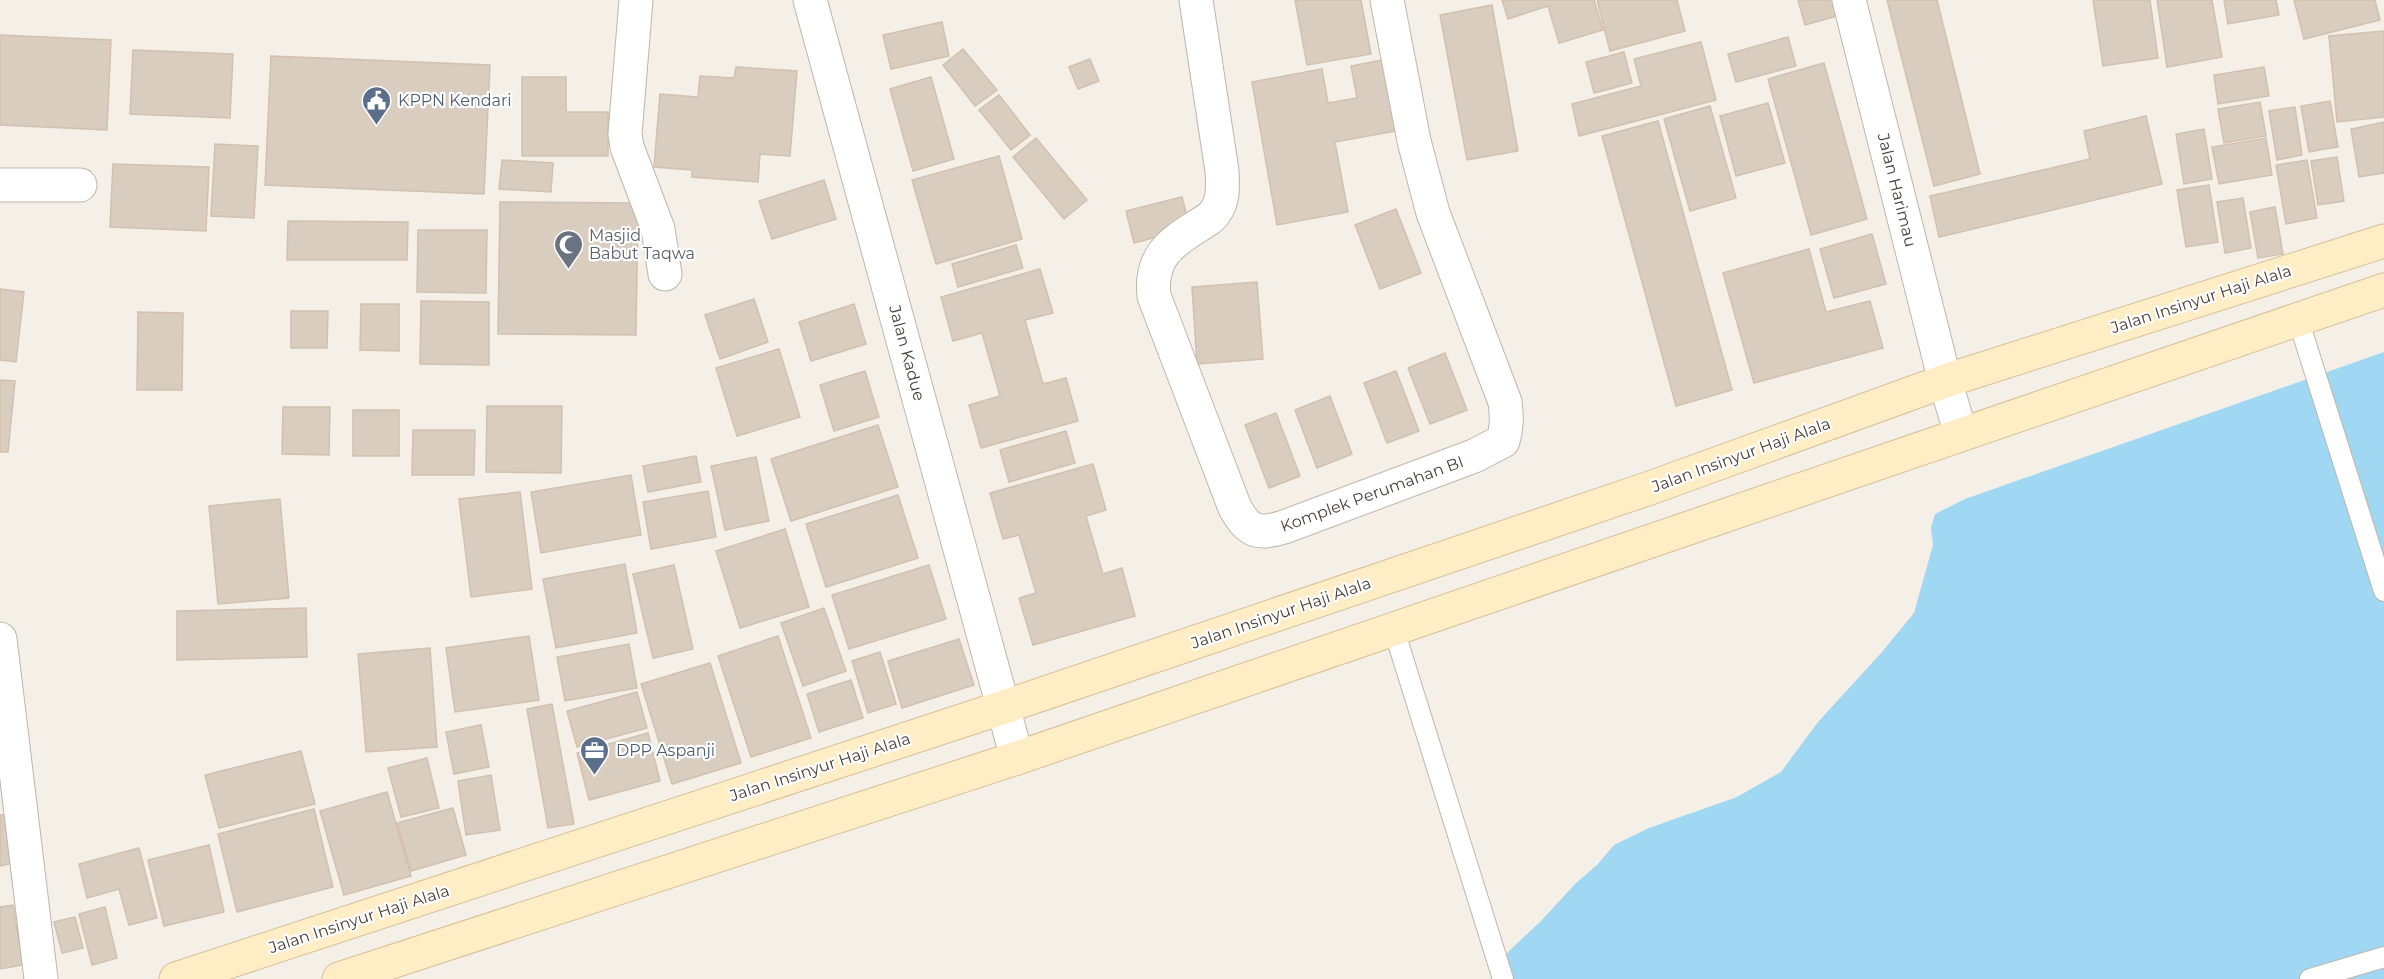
<svg xmlns="http://www.w3.org/2000/svg" width="2384" height="979" viewBox="0 0 2384 979" font-family="Montserrat,sans-serif">
<style>
.water{fill:#a0d7f3}
.building{fill:#d9cdbf;stroke:#d1c1ae;stroke-width:1.5}
.lines{fill:none;stroke-linecap:round;stroke-linejoin:round}
.service-casing{stroke:#c0b6a9;stroke-width:22}
.minor-casing{stroke:#c0b6a9;stroke-width:35}
.secondary-casing{stroke:#d6c095;stroke-width:35}
.service{stroke:#fff;stroke-width:20}
.minor{stroke:#fff;stroke-width:33}
.secondary{stroke:#ffedc6;stroke-width:33}
.labels{text-anchor:middle;dominant-baseline:central;stroke-width:4.5;stroke-linejoin:round;paint-order:stroke}
.service-label{font-size:16px;fill:#4e5e75;stroke:#fff;text-anchor:start}
.street-label{font-size:16px;fill:#473f35;stroke:#fff}
.worship-label{font-size:16px;fill:#5b616d;stroke:#fff;text-anchor:start}
</style>
<rect width="100%" height="100%" fill="#f4efe7"/>
<!-- water -->
<path class="water" d="M2384,352V979H1497L1507,953L1541,921L1575,884L1597,865L1614,845L1649,828L1737,797L1781,772L1818,722L1882,652L1914,613L1933,545L1931,527L1935,514L1965,499Z"/>
<!-- building -->
<g class="building">
<path d="M1295,0H1361L1371,54L1307,65Z"/>
<path d="M1502,0H1594L1603,30L1559,43L1548,6L1508,19Z"/>
<path d="M1597,0H1677L1685,31L1610,51Z"/>
<path d="M1798,0H1840L1844,14L1805,25Z"/>
<path d="M1887,0H1937L1980,174L1934,186Z"/>
<path d="M2093,0H2150L2158,58L2103,66Z"/>
<path d="M2157,0H2212L2222,57L2167,67Z"/>
<path d="M2224,0H2276L2279,15L2228,24Z"/>
<path d="M2294,0H2375L2380,20L2304,39Z"/>
<path d="M1492,5L1518,151L1467,160L1440,15Z"/>
<path d="M942,22L949,56L891,69L883,35Z"/>
<path d="M2384,31V117L2337,122L2329,36Z"/>
<path d="M0,35L111,40L107,130L0,125Z"/>
<path d="M1788,37L1796,66L1736,82L1728,54Z"/>
<path d="M1701,42L1716,100L1579,136L1572,104L1641,86L1634,59Z"/>
<path d="M963,49L997,90L975,106L943,65Z"/>
<path d="M133,50L233,54L230,118L130,114Z"/>
<path d="M1624,52L1632,83L1594,93L1586,62Z"/>
<path d="M271,56L490,65L484,194L265,185Z"/>
<path d="M1090,59L1099,81L1078,89L1069,67Z"/>
<path d="M1383,60L1396,131L1335,142L1348,212L1277,225L1252,82L1322,69L1328,103L1357,98L1351,66Z"/>
<path d="M1824,63L1867,219L1811,235L1768,79Z"/>
<path d="M736,67L797,71L790,156L760,154L758,182L692,177V170L654,167L660,94L698,97L700,76L734,78Z"/>
<path d="M2264,67L2269,96L2218,104L2214,75Z"/>
<path d="M522,77H566V112H608V156H522Z"/>
<path d="M931,77L954,159L913,171L890,89Z"/>
<path d="M999,95L1030,135L1011,150L979,110Z"/>
<path d="M2330,101L2338,147L2309,152L2301,106Z"/>
<path d="M2260,102L2266,136L2224,143L2218,109Z"/>
<path d="M1768,103L1785,163L1736,176L1720,116Z"/>
<path d="M1710,106L1736,198L1690,211L1664,119Z"/>
<path d="M2295,107L2302,155L2277,160L2269,111Z"/>
<path d="M2146,116L2162,184L1939,237L1930,196L2090,159L2084,131Z"/>
<path d="M1658,121L1732,390L1676,406L1602,136Z"/>
<path d="M2384,122V173L2359,177L2351,129Z"/>
<path d="M2204,129L2212,179L2184,184L2176,134Z"/>
<path d="M1036,138L1087,200L1064,219L1013,157Z"/>
<path d="M2266,138L2272,175L2219,184L2212,147Z"/>
<path d="M215,144L258,146L254,218L211,216Z"/>
<path d="M999,156L1022,239L936,264L912,180Z"/>
<path d="M2337,157L2344,201L2318,205L2311,161Z"/>
<path d="M502,160L553,163L551,192L499,189Z"/>
<path d="M2307,160L2317,218L2286,224L2276,165Z"/>
<path d="M113,164L209,167L206,231L110,227Z"/>
<path d="M824,180L836,219L772,239L759,201Z"/>
<path d="M2209,185L2218,242L2186,247L2177,190Z"/>
<path d="M1182,197L1190,228L1134,243L1126,211Z"/>
<path d="M2243,198L2251,248L2225,253L2217,202Z"/>
<path d="M500,202L638,203L636,335L498,334Z"/>
<path d="M2275,207L2283,254L2258,258L2250,212Z"/>
<path d="M1396,209L1421,273L1380,289L1355,225Z"/>
<path d="M288,221L408,222L407,260H287Z"/>
<path d="M418,230H487L486,293L417,292Z"/>
<path d="M1872,234L1886,284L1834,298L1820,249Z"/>
<path d="M1016,245L1023,268L958,287L952,264Z"/>
<path d="M1809,249L1826,312L1870,301L1883,348L1754,383L1723,273Z"/>
<path d="M1040,269L1053,313L1025,320L1043,384L1066,378L1078,421L981,448L969,405L1000,396L982,333L953,341L941,297Z"/>
<path d="M1257,282L1263,359L1197,364L1192,287Z"/>
<path d="M0,289L24,292L16,362L0,360Z"/>
<path d="M754,299L768,342L720,359L705,315Z"/>
<path d="M421,301L489,302V365L420,364Z"/>
<path d="M361,304H399V351L360,350Z"/>
<path d="M854,304L866,344L811,361L799,322Z"/>
<path d="M291,311H328L327,348H291Z"/>
<path d="M138,312L183,313L182,390H137Z"/>
<path d="M779,349L800,417L737,436L716,368Z"/>
<path d="M1445,353L1467,410L1430,424L1408,368Z"/>
<path d="M865,371L879,417L834,431L820,385Z"/>
<path d="M1396,371L1419,431L1387,443L1364,383Z"/>
<path d="M0,380L15,381L8,452H0Z"/>
<path d="M1330,396L1352,454L1317,468L1295,410Z"/>
<path d="M487,406H562L561,473L486,472Z"/>
<path d="M283,407H330L329,455L282,454Z"/>
<rect x="353" y="410" width="46" height="46"/>
<path d="M1276,413L1300,476L1269,488L1245,425Z"/>
<path d="M878,425L898,487L791,521L771,459Z"/>
<path d="M413,430H475L474,475H412Z"/>
<path d="M1066,431L1075,463L1009,482L1000,450Z"/>
<path d="M696,456L701,482L648,492L643,466Z"/>
<path d="M756,457L769,521L725,530L711,466Z"/>
<path d="M1093,464L1106,510L1086,516L1103,574L1122,568L1135,616L1033,645L1019,598L1036,593L1019,535L1003,539L990,493Z"/>
<path d="M631,475L641,535L541,553L531,492Z"/>
<path d="M708,491L716,537L651,549L643,502Z"/>
<path d="M520,492L532,589L471,597L459,499Z"/>
<path d="M898,495L918,558L826,587L806,524Z"/>
<path d="M280,499L289,598L218,604L209,506Z"/>
<path d="M785,529L809,607L740,628L716,551Z"/>
<path d="M625,564L637,633L556,648L543,579Z"/>
<path d="M674,565L693,649L653,658L633,574Z"/>
<path d="M929,565L946,619L849,649L832,595Z"/>
<path d="M306,608L307,657L177,660V611Z"/>
<path d="M824,608L846,671L803,686L781,623Z"/>
<path d="M529,636L539,700L455,712L446,648Z"/>
<path d="M778,636L811,738L751,757L718,656Z"/>
<path d="M959,639L974,685L902,708L888,661Z"/>
<path d="M629,644L637,688L565,701L557,657Z"/>
<path d="M430,648L437,747L366,752L358,654Z"/>
<path d="M880,652L896,704L868,713L852,661Z"/>
<path d="M710,663L741,763L672,784L641,684Z"/>
<path d="M851,680L863,718L819,732L807,694Z"/>
<path d="M637,692L647,728L577,747L567,711Z"/>
<path d="M552,704L574,824L548,828L527,709Z"/>
<path d="M481,725L489,767L454,774L446,732Z"/>
<path d="M648,733L660,781L589,800L577,753Z"/>
<path d="M301,751L315,804L219,828L205,775Z"/>
<path d="M427,758L439,808L401,817L388,768Z"/>
<path d="M491,775L500,830L466,835L458,781Z"/>
<path d="M387,792L411,876L344,895L320,811Z"/>
<path d="M453,808L466,855L411,871L397,823Z"/>
<path d="M314,809L333,887L237,912L218,834Z"/>
<path d="M12,813L22,861L0,866V815Z"/>
<path d="M209,845L224,912L164,926L148,860Z"/>
<path d="M139,848L157,918L129,925L119,889L87,898L79,864Z"/>
<path d="M13,905L23,965L0,969V907Z"/>
<path d="M105,907L117,958L92,965L79,914Z"/>
<path d="M75,917L83,948L62,953L54,922Z"/>
</g>
<g class="lines">
<defs>
<g id="service">
<path d="M2298,319L2384,591"/>
<path d="M1394,630L1503,979"/>
<path d="M2310,979L2384,957"/>
</g>
<g id="minor">
<path d="M636,0L625,134L627,147L658,229L665,274"/>
<path d="M810,0L1017,758"/>
<path d="M1196,0L1222,171C1223,189 1224,205 1210,218C1178,239 1149,251 1154,296L1235,508C1249,532 1257,535 1284,527L1474,456L1503,441C1507,427 1507,417 1505,402L1433,213L1414,141L1387,0"/>
<path d="M1849,0L1945,381L1961,434"/>
<path d="M0,185H80"/>
<path d="M0,639L41,979"/>
</g>
<g id="secondary">
<path d="M176,979L1004,707L1650,488L1945,381L2384,241"/>
<path d="M339,979L1017,758L2384,290"/>
</g>
</defs>
<!-- service casing -->
<use href="#service" class="service-casing"/>
<!-- minor casing -->
<use href="#minor" class="minor-casing"/>
<!-- secondary casing -->
<use href="#secondary" class="secondary-casing"/>
<!-- service -->
<use href="#service" class="service"/>
<!-- minor -->
<use href="#minor" class="minor"/>
<!-- secondary -->
<use href="#secondary" class="secondary"/>
</g>
<!-- icons -->
<defs>
<symbol id="civic-pin" viewBox="-11 -11 22 30"><path d="M0 17L-7.5 6A9.5 9.5 0 1 1 7.5 6Z" fill="#5c6f8a" stroke="#fff"/><path d="M-.6-6.5H3V-4.5H.6V-3L4-1V1h2V6H-6V1h2V-1L-.6-3ZM-1.2 2.5V6h2.4V2.5Z" fill="#fff"/></symbol>
<symbol id="mosque-pin" viewBox="-11 -11 22 30"><path d="M0 17L-7.5 6A9.5 9.5 0 1 1 7.5 6Z" fill="#6b7280" stroke="#fff"/><path d="M3.5-4.9A6 6 0 1 0 3.5 4.9A5 5 0 1 1 3.5-4.9Z" fill="#fff"/></symbol>
<symbol id="office-pin" viewBox="-11 -11 22 30"><path d="M0 17L-7.5 6A9.5 9.5 0 1 1 7.5 6Z" fill="#5c6f8a" stroke="#fff"/><path d="M-6-3h4V-5.5h4V-3h4V5H-6ZM-1-4.5V-3h2v-1.5ZM-6 0V1H6V0Z" fill="#fff"/></symbol>
</defs>
<g fill-rule="evenodd">
<use href="#civic-pin" x="360" y="84" width="33" height="45"/>
<use href="#mosque-pin" x="552" y="228" width="33" height="45"/>
<use href="#office-pin" x="578" y="734" width="33" height="45"/>
</g>
<g class="labels">
<!-- service labels -->
<g class="service-label">
<text x="398" y="100">KPPN Kendari</text>
<text x="616" y="750">DPP Aspanji</text>
</g>
<!-- street labels -->
<g class="street-label">
<text transform="translate(1897 190) rotate(76)">Jalan Harimau</text>
<text transform="translate(2201 299) rotate(-18)">Jalan Insinyur Haji Alala</text>
<text transform="translate(907 353) rotate(75)">Jalan Kadue</text>
<text transform="translate(1741 455) rotate(-20)">Jalan Insinyur Haji Alala</text>
<text transform="translate(1372 494) rotate(-20)">Komplek Perumahan BI</text>
<text transform="translate(1281 613) rotate(-19)">Jalan Insinyur Haji Alala</text>
<text transform="translate(820 767) rotate(-18)">Jalan Insinyur Haji Alala</text>
<text transform="translate(359 919) rotate(-18)">Jalan Insinyur Haji Alala</text>
</g>
<!-- worship labels -->
<g class="worship-label">
<text x="589" y="235">Masjid<tspan x="589" dy="18">Babut Taqwa</tspan></text>
</g>
</g>
</svg>
